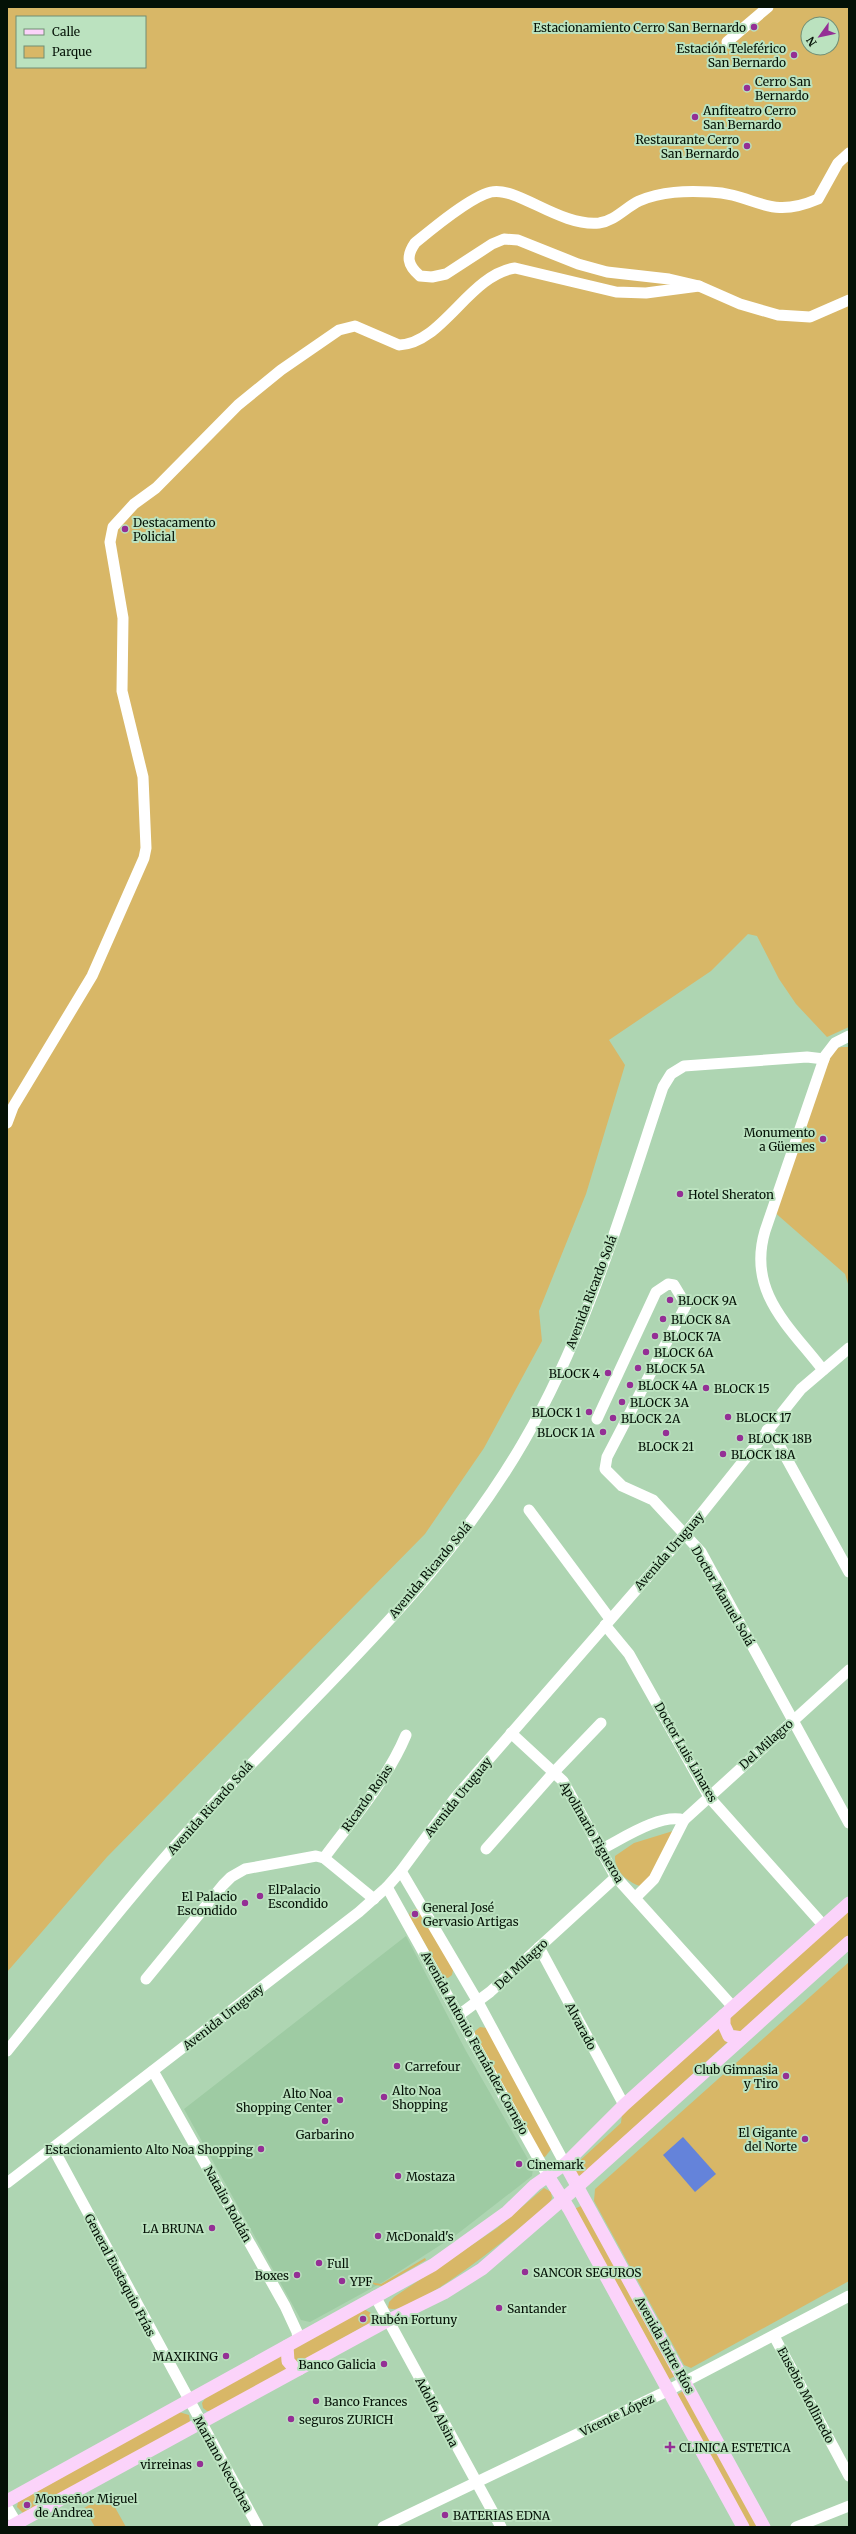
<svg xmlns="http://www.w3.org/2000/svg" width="856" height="2534" viewBox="0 0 856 2534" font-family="Merriweather,serif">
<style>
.built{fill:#9ecba3}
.green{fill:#d8b767;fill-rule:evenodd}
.water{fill:#6483da}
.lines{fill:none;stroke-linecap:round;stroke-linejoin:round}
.minor{stroke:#fff;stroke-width:11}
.major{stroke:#fbd3fa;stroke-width:13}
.poi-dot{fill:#942f95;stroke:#bbe2bf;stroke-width:1.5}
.labels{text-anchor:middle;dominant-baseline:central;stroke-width:4;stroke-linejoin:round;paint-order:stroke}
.poi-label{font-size:12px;fill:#041106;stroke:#bbe2bf;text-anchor:start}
.street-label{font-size:12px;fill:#041106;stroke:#bbe2bf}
</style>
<rect width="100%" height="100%" fill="#aed5b2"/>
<!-- built -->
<path class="built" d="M406,1936L466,2051L533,2168L532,2176L456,2235L383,2282L310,2322L301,2320L184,2109Z"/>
<!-- green -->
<g class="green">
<path d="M7,7H849V1027L827,1037L796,1004L779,979L757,936L748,934L711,971L609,1040L625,1065L586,1194L539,1311L542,1341L484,1448L425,1534L107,1857L7,1972ZM17,17H145V67H17ZM808,24H832V48H808Z"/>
<path d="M842,1047H849V1287L845,1274L772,1210L833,1049Z"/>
<path d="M673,1831L650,1878L640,1886C627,1882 614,1870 615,1856L634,1843Z"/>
<path d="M415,1909H420L453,1970L452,1975L448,1978L444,1977L409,1916L410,1912Z"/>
<path d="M849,1910V1935L742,2032L735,2033L728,2019Z"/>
<path d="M849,1962V2281L691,2368L684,2365L594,2201L595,2189Z"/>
<path d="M721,2025L731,2039L583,2174L578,2176L574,2170L575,2165L621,2123L622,2114Z"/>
<path d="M480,2027L487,2028L552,2148L545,2157L540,2156L475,2036V2031Z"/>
<path d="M544,2188L551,2192L552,2198L549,2204C528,2221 411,2320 388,2308L389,2302L394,2297L497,2228Z"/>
<path d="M581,2206L675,2376L668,2380L574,2209Z"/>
<path d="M425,2258L426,2260L382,2286L375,2285L370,2282L381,2284Z"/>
<path d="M362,2308L371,2313L373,2321L301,2362H296L291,2356L294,2347Z"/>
<path d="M283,2354L291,2368L213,2411H207L203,2408L202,2403L206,2397Z"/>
<path d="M683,2391L758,2527H749L676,2395Z"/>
<path d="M179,2412L189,2415L190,2421L187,2426L25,2515L17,2507L18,2502Z"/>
<path d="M108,2494V2495L126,2527H95L84,2508Z"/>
</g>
<!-- water -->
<path class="water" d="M683,2137L716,2174L695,2192L663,2155Z"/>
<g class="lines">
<!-- minor -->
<g class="minor">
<path d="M727,42L768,7"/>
<path d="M849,153L838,163L818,199C767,221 757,194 710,192C686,191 662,191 639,201C626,207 615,221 599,223C560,227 517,186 491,192C470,197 432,229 415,243C406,256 407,265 420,276L432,277L446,274L492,244L504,239L518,240L578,264L607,272L669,279L699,286L740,304L778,315L810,317L849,300"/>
<path d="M7,1123L13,1107L92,976L144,858L146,848L143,777L122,691L123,618L110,542L113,527L134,504L156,488L238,405L281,370L339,330L355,326L399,345C442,344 469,275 515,268L616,292L646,293L699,286"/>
<path d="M823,1370C789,1326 747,1292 765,1231L825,1056L835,1043L849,1036"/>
<path d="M597,1419L656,1292L668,1284L674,1285L686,1305L607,1457L605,1469L622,1486L653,1500L701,1552L849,1823"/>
<path d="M767,1430L777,1441L849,1572"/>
<path d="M529,1510L610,1619"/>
<path d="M605,1625L629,1654L709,1797L824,1926"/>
<path d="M511,1733L563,1781L615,1876L733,2007"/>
<path d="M486,1849L555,1771L601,1723"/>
<path d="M600,1850C622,1839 660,1813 684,1820"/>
<path d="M324,1858C353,1819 387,1780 406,1735"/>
<path d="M401,1871L478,2002L565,2164"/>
<path d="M387,1887L548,2176"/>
<path d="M635,1898L654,1879L684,1820L849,1670"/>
<path d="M539,1947L624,2105"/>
<path d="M146,1979L223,1885L231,1877L245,1869L316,1856L324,1858L374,1899"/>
<path d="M459,2015L490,1992L616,1877"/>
<path d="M7,2051C74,1968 139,1883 212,1805C321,1689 444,1580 524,1441C588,1331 623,1206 663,1087L671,1074L684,1066L807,1057L824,1059"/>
<path d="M153,2071L285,2306L297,2332L298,2339"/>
<path d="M53,2148L258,2527"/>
<path d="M7,2183L359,1912L387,1887L401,1871L455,1798L685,1534L801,1389L849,1348"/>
<path d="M375,2296L501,2527"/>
<path d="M774,2336L849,2476"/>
<path d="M7,2507L19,2527"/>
<path d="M383,2527L667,2391L849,2296"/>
<path d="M796,2527L849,2506"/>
</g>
<!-- major -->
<g class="major">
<path d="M724,2015V2025L729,2036L742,2038"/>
<path d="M565,2164L764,2527"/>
<path d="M548,2176L569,2209L743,2527"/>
<path d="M287,2346L288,2361L294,2368L299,2369"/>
<path d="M7,2501L433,2265L507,2212L535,2185L565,2164L624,2105L849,1903"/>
<path d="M10,2527L387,2321L444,2293L482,2269L577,2187L849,1942"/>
</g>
</g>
<!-- markers -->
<g class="poi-dot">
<circle cx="754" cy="27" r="4"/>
<circle cx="794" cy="55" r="4"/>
<circle cx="747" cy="88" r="4"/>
<circle cx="695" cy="117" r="4"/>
<circle cx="747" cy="146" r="4"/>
<circle cx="125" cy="529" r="4"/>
<circle cx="823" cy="1139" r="4"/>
<circle cx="680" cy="1194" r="4"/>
<circle cx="670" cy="1300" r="4"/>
<circle cx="663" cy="1319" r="4"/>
<circle cx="655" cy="1336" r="4"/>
<circle cx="646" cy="1352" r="4"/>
<circle cx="638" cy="1368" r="4"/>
<circle cx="608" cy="1373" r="4"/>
<circle cx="630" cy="1385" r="4"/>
<circle cx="706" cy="1388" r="4"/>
<circle cx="622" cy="1402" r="4"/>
<circle cx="589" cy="1412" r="4"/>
<circle cx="728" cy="1417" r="4"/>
<circle cx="613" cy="1418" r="4"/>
<circle cx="603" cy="1432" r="4"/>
<circle cx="666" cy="1433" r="4"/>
<circle cx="740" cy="1438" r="4"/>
<circle cx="723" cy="1454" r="4"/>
<circle cx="260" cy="1896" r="4"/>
<circle cx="245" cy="1903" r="4"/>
<circle cx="415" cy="1914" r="4"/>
<circle cx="397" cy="2066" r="4"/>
<circle cx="786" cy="2076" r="4"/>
<circle cx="384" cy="2097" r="4"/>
<circle cx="340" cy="2100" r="4"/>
<circle cx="325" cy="2121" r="4"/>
<circle cx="805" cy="2139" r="4"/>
<circle cx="261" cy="2149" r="4"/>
<circle cx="519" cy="2164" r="4"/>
<circle cx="398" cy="2176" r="4"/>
<circle cx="212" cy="2228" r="4"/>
<circle cx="378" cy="2236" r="4"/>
<circle cx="319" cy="2263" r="4"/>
<circle cx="525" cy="2272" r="4"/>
<circle cx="297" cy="2275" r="4"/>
<circle cx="342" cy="2281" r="4"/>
<circle cx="499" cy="2308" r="4"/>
<circle cx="363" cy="2319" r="4"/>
<circle cx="226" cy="2356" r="4"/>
<circle cx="384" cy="2364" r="4"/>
<circle cx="316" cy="2401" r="4"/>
<circle cx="291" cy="2419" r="4"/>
<path d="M668 2441h4v4h4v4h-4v4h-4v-4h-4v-4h4z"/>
<circle cx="200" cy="2464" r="4"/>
<circle cx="27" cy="2505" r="4"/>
<circle cx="445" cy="2515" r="4"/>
</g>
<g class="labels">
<!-- poi labels -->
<g class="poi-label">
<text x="746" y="27" text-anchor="end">Estacionamiento Cerro San Bernardo</text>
<text x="786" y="48" text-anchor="end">Estación Teleférico<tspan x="786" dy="14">San Bernardo</tspan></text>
<text x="755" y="81">Cerro San<tspan x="755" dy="14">Bernardo</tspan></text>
<text x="703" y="110">Anfiteatro Cerro<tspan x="703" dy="14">San Bernardo</tspan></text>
<text x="739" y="139" text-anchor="end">Restaurante Cerro<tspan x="739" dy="14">San Bernardo</tspan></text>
<text x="133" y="522">Destacamento<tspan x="133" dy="14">Policial</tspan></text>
<text x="815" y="1132" text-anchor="end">Monumento<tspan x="815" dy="14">a Güemes</tspan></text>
<text x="688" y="1194">Hotel Sheraton</text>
<text x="678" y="1300">BLOCK 9A</text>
<text x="671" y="1319">BLOCK 8A</text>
<text x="663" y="1336">BLOCK 7A</text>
<text x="654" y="1352">BLOCK 6A</text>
<text x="646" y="1368">BLOCK 5A</text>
<text x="600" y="1373" text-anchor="end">BLOCK 4</text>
<text x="638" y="1385">BLOCK 4A</text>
<text x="714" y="1388">BLOCK 15</text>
<text x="630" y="1402">BLOCK 3A</text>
<text x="581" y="1412" text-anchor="end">BLOCK 1</text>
<text x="736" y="1417">BLOCK 17</text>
<text x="621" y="1418">BLOCK 2A</text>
<text x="595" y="1432" text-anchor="end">BLOCK 1A</text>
<text x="748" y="1438">BLOCK 18B</text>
<text x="666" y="1446" text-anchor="middle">BLOCK 21</text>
<text x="731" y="1454">BLOCK 18A</text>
<text x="268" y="1889">ElPalacio<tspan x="268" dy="14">Escondido</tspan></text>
<text x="237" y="1896" text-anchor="end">El Palacio<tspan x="237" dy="14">Escondido</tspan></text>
<text x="423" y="1907">General José<tspan x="423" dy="14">Gervasio Artigas</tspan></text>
<text x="405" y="2066">Carrefour</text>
<text x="778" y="2069" text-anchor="end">Club Gimnasia<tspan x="778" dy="14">y Tiro</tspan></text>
<text x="392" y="2090">Alto Noa<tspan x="392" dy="14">Shopping</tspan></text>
<text x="332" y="2093" text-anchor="end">Alto Noa<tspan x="332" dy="14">Shopping Center</tspan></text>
<text x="797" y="2132" text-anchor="end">El Gigante<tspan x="797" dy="14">del Norte</tspan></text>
<text x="325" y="2134" text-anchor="middle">Garbarino</text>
<text x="253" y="2149" text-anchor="end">Estacionamiento Alto Noa Shopping</text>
<text x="527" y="2164">Cinemark</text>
<text x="406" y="2176">Mostaza</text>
<text x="204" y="2228" text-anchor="end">LA BRUNA</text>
<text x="386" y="2236">McDonald's</text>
<text x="327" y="2263">Full</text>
<text x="533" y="2272">SANCOR SEGUROS</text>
<text x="289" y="2275" text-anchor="end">Boxes</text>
<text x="350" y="2281">YPF</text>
<text x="507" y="2308">Santander</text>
<text x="371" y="2319">Rubén Fortuny</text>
<text x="218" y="2356" text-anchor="end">MAXIKING</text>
<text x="376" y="2364" text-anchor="end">Banco Galicia</text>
<text x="324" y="2401">Banco Frances</text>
<text x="299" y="2419">seguros ZURICH</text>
<text x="679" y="2447">CLINICA ESTETICA</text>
<text x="192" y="2464" text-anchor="end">virreinas</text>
<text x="35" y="2498">Monseñor Miguel<tspan x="35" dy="14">de Andrea</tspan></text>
<text x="453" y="2515">BATERIAS EDNA</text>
</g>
<!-- street labels -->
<g class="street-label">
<text transform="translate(591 1292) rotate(-69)">Avenida Ricardo Solá</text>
<text transform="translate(669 1551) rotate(-49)">Avenida Uruguay</text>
<text transform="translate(430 1570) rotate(-50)">Avenida Ricardo Solá</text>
<text transform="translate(723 1596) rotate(60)">Doctor Manuel Solá</text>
<text transform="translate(766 1744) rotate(-42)">Del Milagro</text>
<text transform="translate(686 1752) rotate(60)">Doctor Luis Linares</text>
<text transform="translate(458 1797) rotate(-51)">Avenida Uruguay</text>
<text transform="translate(367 1798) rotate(-55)">Ricardo Rojas</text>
<text transform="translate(210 1808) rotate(-48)">Avenida Ricardo Solá</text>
<text transform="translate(592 1832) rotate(60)">Apolinario Figueroa</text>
<text transform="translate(521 1964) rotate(-43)">Del Milagro</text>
<text transform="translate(223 2017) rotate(-38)">Avenida Uruguay</text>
<text transform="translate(581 2026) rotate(62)">Alvarado</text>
<text transform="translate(475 2043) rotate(61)">Avenida Antonio Fernández Cornejo</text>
<text transform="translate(228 2204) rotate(61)">Natalio Roldán</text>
<text transform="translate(120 2275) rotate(62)">General Eustaquio Frías</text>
<text transform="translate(665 2345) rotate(61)">Avenida Entre Ríos</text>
<text transform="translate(806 2395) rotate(62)">Eusebio Mollinedo</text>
<text transform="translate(437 2412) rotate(62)">Adolfo Alsina</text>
<text transform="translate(617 2415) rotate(-26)">Vicente López</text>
<text transform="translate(223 2464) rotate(61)">Mariano Necochea</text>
</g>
</g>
<!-- border -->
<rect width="856" height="2534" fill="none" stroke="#041106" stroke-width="16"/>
<!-- legend -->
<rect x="16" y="16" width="130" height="52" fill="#bbe2bf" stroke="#728e75"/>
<rect x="24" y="29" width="20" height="6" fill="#fbd3fa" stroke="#728e75"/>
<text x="52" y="36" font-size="12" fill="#041106">Calle</text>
<rect x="24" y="46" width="20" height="12" fill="#d8b767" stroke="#728e75"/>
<text x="52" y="56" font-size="12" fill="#041106">Parque</text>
<!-- north arrow -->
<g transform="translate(820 36) rotate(237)"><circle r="19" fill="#bbe2bf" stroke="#728e75"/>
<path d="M0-3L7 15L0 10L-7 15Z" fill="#942f95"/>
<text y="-6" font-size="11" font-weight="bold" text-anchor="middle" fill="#041106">N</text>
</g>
</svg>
